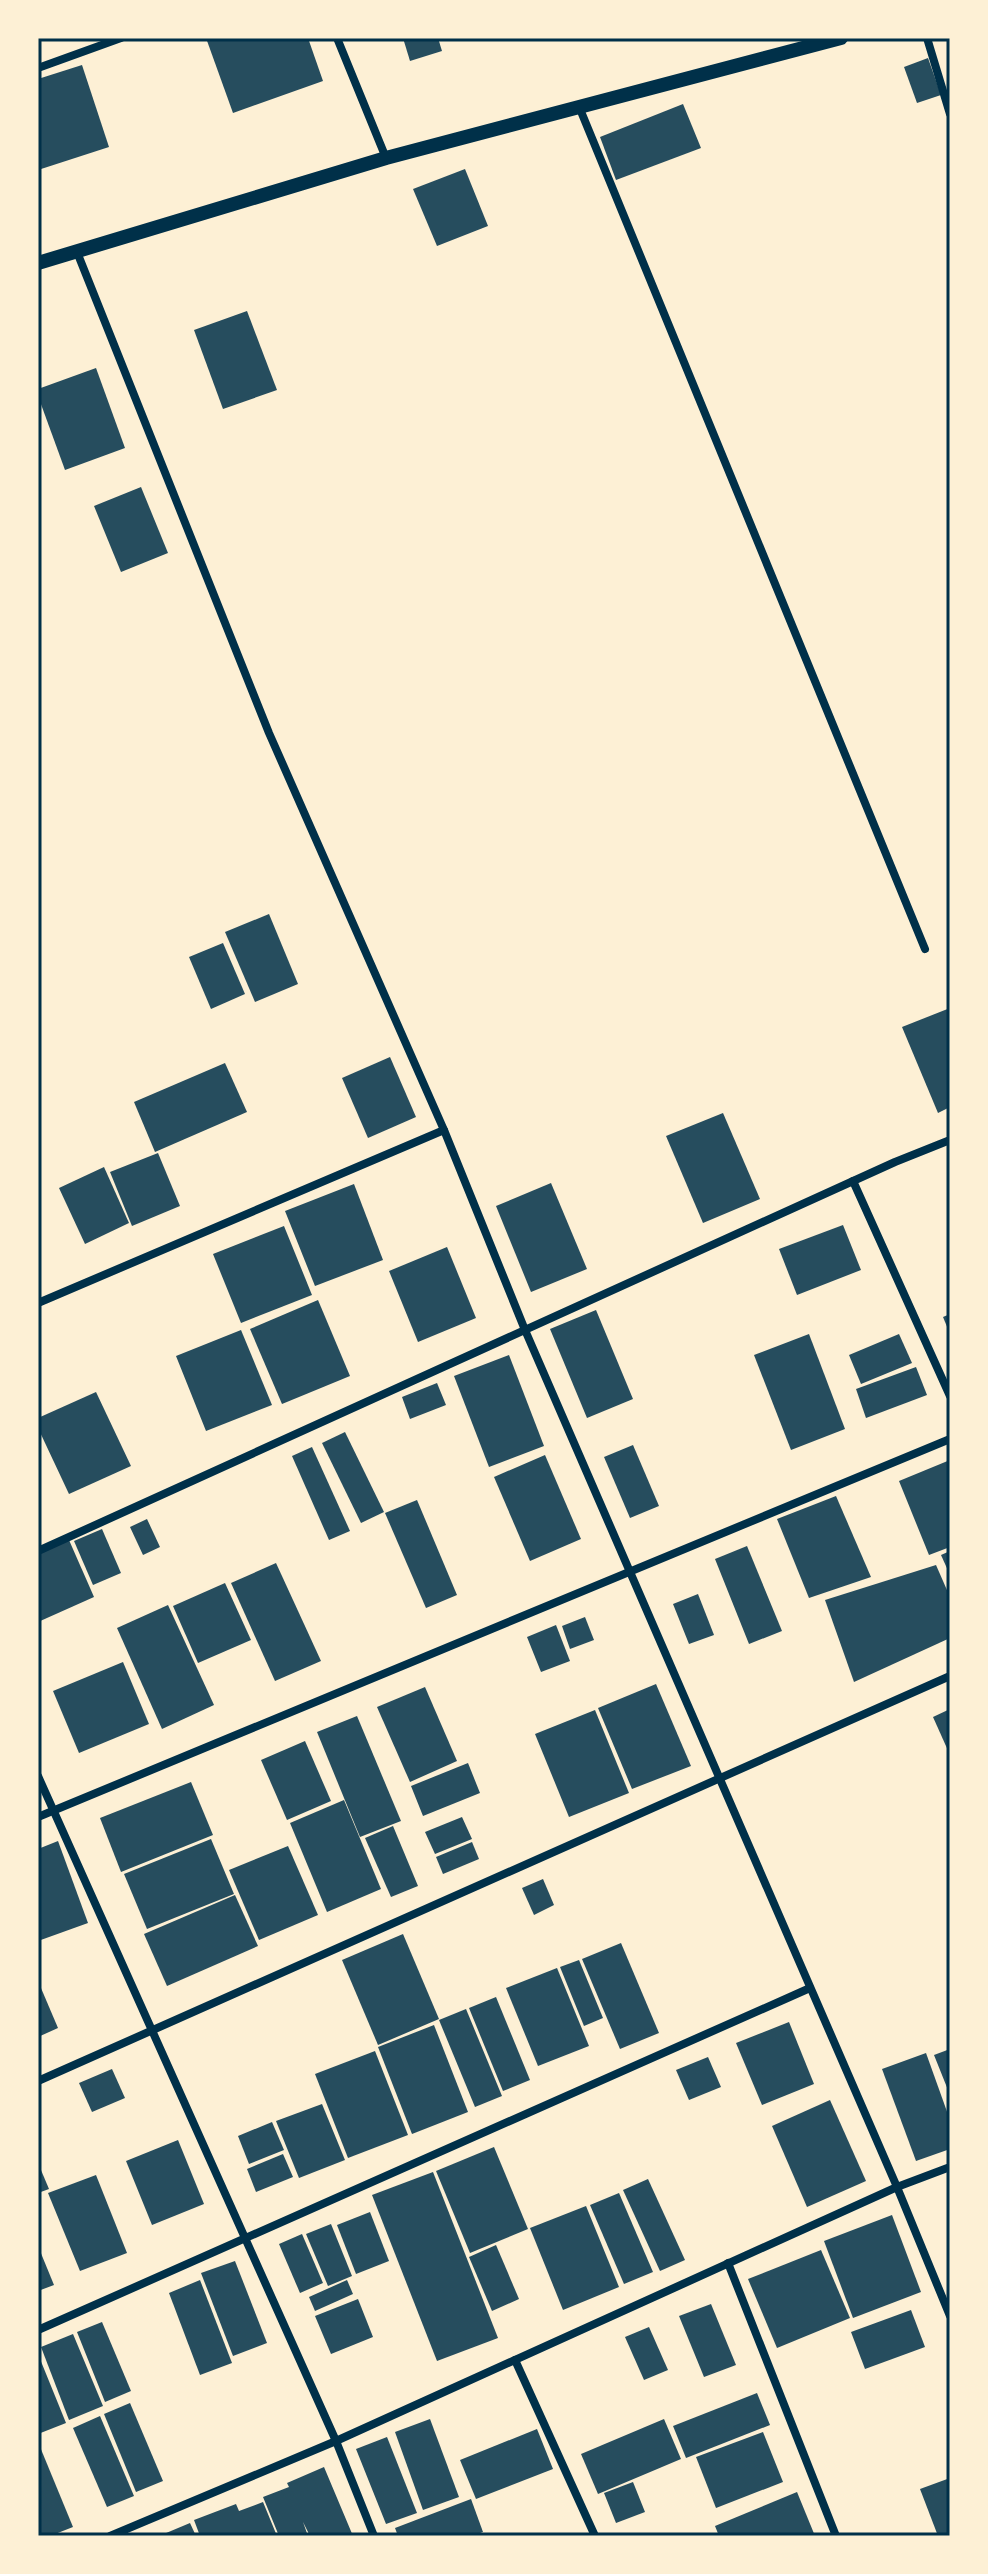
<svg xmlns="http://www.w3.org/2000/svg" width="988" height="2574" viewBox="0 0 988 2574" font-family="'Asap Condensed',sans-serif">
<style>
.building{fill:#264d5e}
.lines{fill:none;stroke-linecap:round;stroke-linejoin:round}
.minor{stroke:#003049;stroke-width:8}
.tertiary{stroke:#003049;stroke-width:14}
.neatline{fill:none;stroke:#003049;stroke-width:3}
</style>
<rect width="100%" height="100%" fill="#fdf0d5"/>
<!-- building -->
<g class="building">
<path d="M206,38H308L323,81L233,113Z"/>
<path d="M403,38H438L442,51L410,61Z"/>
<path d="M928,58L941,95L917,103L904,67Z"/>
<path d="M82,65L109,147L38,170V79Z"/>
<path d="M683,104L701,148L616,180L600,137Z"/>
<path d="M465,169L488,226L437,246L413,189Z"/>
<path d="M247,311L277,390L223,409L194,330Z"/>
<path d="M96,368L125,448L65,470L38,396V389Z"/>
<path d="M141,487L168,553L121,572L94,506Z"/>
<path d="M269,914L298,984L255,1002L225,932Z"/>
<path d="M223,943L245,994L211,1009L189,957Z"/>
<path d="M950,1008V1107L938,1113L902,1027Z"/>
<path d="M390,1057L416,1117L368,1138L342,1078Z"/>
<path d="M225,1063L247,1112L155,1152L134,1102Z"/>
<path d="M723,1113L760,1199L703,1223L666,1136Z"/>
<path d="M158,1153L180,1206L132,1226L110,1172Z"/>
<path d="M104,1167L129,1223L85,1244L59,1188Z"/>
<path d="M551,1183L587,1269L531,1292L496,1206Z"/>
<path d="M354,1184L383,1260L315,1286L285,1211Z"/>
<path d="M843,1225L861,1270L797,1295L779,1249Z"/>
<path d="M284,1226L312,1295L241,1323L213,1254Z"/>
<path d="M447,1247L476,1318L418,1342L389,1271Z"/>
<path d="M318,1300L350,1376L282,1404L250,1329Z"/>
<path d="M596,1310L633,1399L587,1418L550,1329Z"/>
<path d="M950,1314V1334L943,1317Z"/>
<path d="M241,1330L272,1405L206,1431L176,1356Z"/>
<path d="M809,1334L845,1429L791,1450L754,1355Z"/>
<path d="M899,1334L912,1363L861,1384L849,1355Z"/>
<path d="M509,1355L544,1446L489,1467L454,1376Z"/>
<path d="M916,1367L927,1395L866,1418L856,1389Z"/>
<path d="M437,1383L446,1405L410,1419L402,1397Z"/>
<path d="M96,1392L131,1466L69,1494L38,1428V1418Z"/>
<path d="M345,1432L384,1512L361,1523L322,1443Z"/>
<path d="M633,1445L659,1506L630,1518L604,1457Z"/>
<path d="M312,1447L350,1531L329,1540L292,1456Z"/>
<path d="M545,1455L581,1539L530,1561L494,1477Z"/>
<path d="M950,1460V1547L929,1555L899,1481Z"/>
<path d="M836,1496L871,1577L809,1598L777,1519Z"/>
<path d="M417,1500L457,1595L426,1608L385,1513Z"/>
<path d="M147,1519L160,1547L143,1555L130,1527Z"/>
<path d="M102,1529L121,1573L93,1585L74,1541Z"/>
<path d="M69,1540L94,1597L38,1622V1554Z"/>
<path d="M747,1546L782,1631L749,1644L715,1559Z"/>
<path d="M950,1551V1575L941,1555Z"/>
<path d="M276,1563L321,1661L275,1681L231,1583Z"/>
<path d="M936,1565L950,1597V1638L854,1682L825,1600Z"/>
<path d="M225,1583L251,1640L198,1663L173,1606Z"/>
<path d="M698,1594L714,1635L689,1644L673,1604Z"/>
<path d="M168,1605L214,1705L162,1729L117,1628Z"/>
<path d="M585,1617L594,1640L570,1649L562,1626Z"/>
<path d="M556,1625L570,1661L541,1672L527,1637Z"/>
<path d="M123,1662L149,1724L79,1753L53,1691Z"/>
<path d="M656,1684L691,1766L632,1789L598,1708Z"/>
<path d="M425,1687L457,1761L410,1782L377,1707Z"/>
<path d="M950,1709V1755L933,1717Z"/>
<path d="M595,1710L629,1793L569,1817L535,1734Z"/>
<path d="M357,1716L401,1821L360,1837L317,1732Z"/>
<path d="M305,1741L331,1801L287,1820L261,1760Z"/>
<path d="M468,1763L480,1793L423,1816L411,1786Z"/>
<path d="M191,1782L213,1835L121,1872L100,1818Z"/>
<path d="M344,1800L381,1889L327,1912L290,1823Z"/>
<path d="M462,1817L472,1839L435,1854L425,1832Z"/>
<path d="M393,1826L418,1886L391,1897L365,1838Z"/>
<path d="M211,1839L234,1894L147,1929L124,1874Z"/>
<path d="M58,1841L88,1923L38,1941V1849Z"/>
<path d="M472,1842L479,1859L443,1874L436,1857Z"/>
<path d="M288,1846L318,1915L259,1940L229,1870Z"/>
<path d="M543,1879L554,1905L534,1915L522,1888Z"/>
<path d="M235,1895L258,1946L167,1986L144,1934Z"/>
<path d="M403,1934L439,2019L378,2045L342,1960Z"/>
<path d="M621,1943L659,2033L620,2049L582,1959Z"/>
<path d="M579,1960L603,2018L584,2026L560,1967Z"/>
<path d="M557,1968L589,2046L538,2066L506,1988Z"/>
<path d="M38,1981L58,2028L38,2037Z"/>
<path d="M496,1997L530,2080L503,2091L469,2008Z"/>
<path d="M466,2009L502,2096L475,2107L439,2020Z"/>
<path d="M789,2022L814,2084L762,2105L736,2043Z"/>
<path d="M434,2025L468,2112L412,2134L378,2047Z"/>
<path d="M950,2049V2095L934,2055Z"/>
<path d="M375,2051L408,2135L348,2158L315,2074Z"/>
<path d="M926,2053L950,2120V2149L916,2161L882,2069Z"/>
<path d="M708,2057L721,2087L689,2100L676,2070Z"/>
<path d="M112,2069L125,2098L92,2112L79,2083Z"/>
<path d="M830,2100L866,2181L807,2207L772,2126Z"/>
<path d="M322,2104L345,2160L299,2178L276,2121Z"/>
<path d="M272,2122L284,2150L249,2164L238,2136Z"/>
<path d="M178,2140L204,2204L152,2225L126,2161Z"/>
<path d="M494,2147L528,2229L470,2253L436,2171Z"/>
<path d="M283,2154L293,2177L256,2192L247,2169Z"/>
<path d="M38,2163L49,2189L38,2193Z"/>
<path d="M433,2172L498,2338L437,2361L372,2195Z"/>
<path d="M96,2175L127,2253L80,2271L48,2193Z"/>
<path d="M648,2179L685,2260L660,2271L623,2190Z"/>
<path d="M619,2193L653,2272L624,2284L590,2205Z"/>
<path d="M586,2206L619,2287L563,2310L530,2228Z"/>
<path d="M370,2212L389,2261L356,2274L337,2225Z"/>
<path d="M892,2215L921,2292L853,2318L824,2241Z"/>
<path d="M331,2224L352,2276L328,2286L306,2234Z"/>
<path d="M302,2234L323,2283L300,2293L279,2244Z"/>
<path d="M496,2245L519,2299L492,2311L469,2257Z"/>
<path d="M38,2246L54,2285L38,2291Z"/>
<path d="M821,2250L850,2318L777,2348L748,2279Z"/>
<path d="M235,2261L267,2343L233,2356L201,2273Z"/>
<path d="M200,2280L232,2363L200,2375L169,2293Z"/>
<path d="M347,2280L353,2294L315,2311L309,2297Z"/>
<path d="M358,2299L373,2337L331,2354L315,2316Z"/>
<path d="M711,2304L736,2365L704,2377L679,2316Z"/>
<path d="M911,2310L925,2347L865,2369L851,2332Z"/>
<path d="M102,2322L131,2391L105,2402L77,2332Z"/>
<path d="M649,2327L668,2370L644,2380L625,2337Z"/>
<path d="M73,2334L103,2406L69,2420L41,2347Z"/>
<path d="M38,2354L66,2423L38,2434Z"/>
<path d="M757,2393L770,2425L686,2458L673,2426Z"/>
<path d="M130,2403L163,2481L136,2492L104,2414Z"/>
<path d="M100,2416L134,2496L107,2507L73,2428Z"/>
<path d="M430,2419L459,2497L423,2510L395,2432Z"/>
<path d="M664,2419L681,2459L598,2494L581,2454Z"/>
<path d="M537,2429L553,2469L476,2499L460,2460Z"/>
<path d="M763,2432L783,2482L716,2508L696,2457Z"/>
<path d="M387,2437L417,2513L386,2524L356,2449Z"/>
<path d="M38,2442L73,2527L50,2536H38Z"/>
<path d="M324,2467L353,2536H310L303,2522L308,2536H279L263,2497L289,2487L287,2483Z"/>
<path d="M950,2478V2533L938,2536L920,2489Z"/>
<path d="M633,2482L645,2512L616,2523L604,2493Z"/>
<path d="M797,2492L815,2536H719L715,2526Z"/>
<path d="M471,2499L483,2532L472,2536H398L395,2528Z"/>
<path d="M263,2502L277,2536H200L194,2520L236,2504L239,2511Z"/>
<path d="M190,2523L196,2536H159Z"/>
</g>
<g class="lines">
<!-- minor -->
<g class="minor">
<path d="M337,38L386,158"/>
<path d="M927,38L950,114"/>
<path d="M38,68L121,38"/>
<path d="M580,109L925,949"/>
<path d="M77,252L269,733L444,1130"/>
<path d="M853,1181L950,1396"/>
<path d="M38,1303L444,1130L525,1330L897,2187L336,2441L110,2536"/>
<path d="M38,1551L895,1162L950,1140"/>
<path d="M38,1776L336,2441L374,2536"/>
<path d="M38,1817L950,1439"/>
<path d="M38,2081L950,1676"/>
<path d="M950,2167L897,2187L950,2316"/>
<path d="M728,2263L836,2536"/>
<path d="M38,2330L810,1988"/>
<path d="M515,2360L595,2536"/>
</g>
<!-- tertiary -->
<path class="tertiary" d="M38,263L386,158L841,38"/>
</g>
<!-- border -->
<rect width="988" height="2574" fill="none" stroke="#fdf0d5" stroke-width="80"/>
<rect x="40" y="40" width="908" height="2494" class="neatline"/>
</svg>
